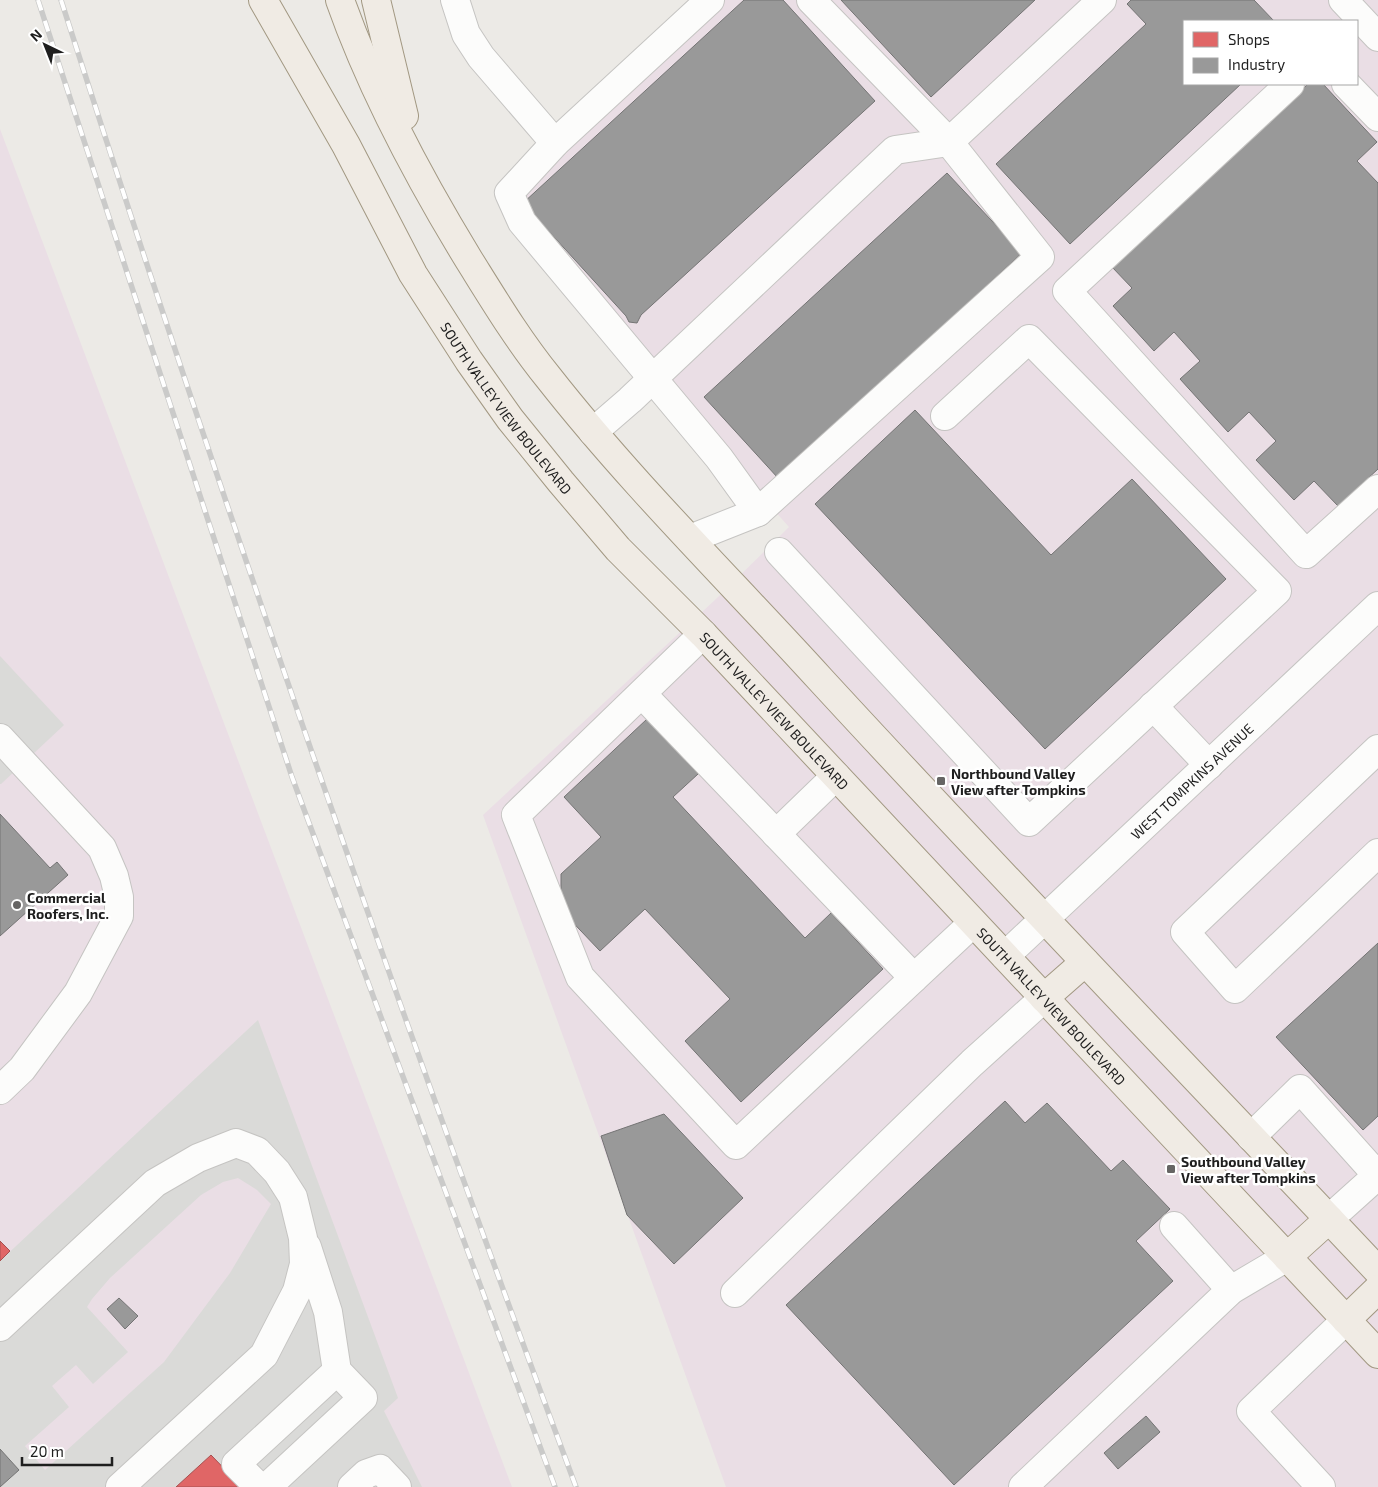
<svg xmlns="http://www.w3.org/2000/svg" width="1378" height="1487" viewBox="0 0 1378 1487" font-family="'Exo 2',sans-serif">
<style>
.industrial{fill:#eadee5;fill-rule:evenodd}
.religious{fill:#dadad8;fill-rule:evenodd}
.shops{fill:#e06666;stroke:#a65050}
.industry{fill:#999;stroke:#747474}
.lines{fill:none;stroke-linecap:round;stroke-linejoin:round}
.minor-casing{stroke:#c5c4c2;stroke-width:30}
.major-casing{stroke:#a29882;stroke-width:30}
.minor{stroke:#fcfcfb;stroke-width:28}
.major{stroke:#f0ebe4;stroke-width:28}
.rail-casing{stroke:#cacac9;stroke-width:5.5}
.rail{stroke:#fff;stroke-width:4;stroke-dasharray:11;stroke-linecap:butt}
.poi-dot{fill:#666564;stroke:#fff;stroke-width:2}
.labels{text-anchor:middle;dominant-baseline:central;stroke-width:5;stroke-linejoin:round;paint-order:stroke}
.street-label{font-size:14px;fill:#1e1e1e;stroke:#fff}
.poi-label{font-size:14px;font-weight:bold;fill:#1e1e1e;stroke:#fff;text-anchor:start}
</style>
<rect width="100%" height="100%" fill="#eceae6"/>
<!-- industrial -->
<g class="industrial">
<path d="M712,0H1378V1487H726L483,815L716,599L789,527L498,201ZM1184,21H1357V84H1184Z"/>
<path d="M0,129L512,1487H0Z"/>
</g>
<!-- religious -->
<g class="religious">
<path d="M0,656L64,725L1,784H0Z"/>
<path d="M258,1020L398,1398L384,1411L422,1487H242L211,1455L176,1487H0V1261ZM238,1178L257,1190L271,1204L230,1273L164,1362L45,1470L25,1446L69,1407L52,1386L76,1365L93,1384L128,1352L87,1307L92,1299L110,1278L201,1195L223,1182Z"/>
</g>
<!-- shops -->
<g class="shops">
<path d="M0,1241L10,1251L0,1261Z"/>
<path d="M211,1455L242,1487H176Z"/>
</g>
<!-- industry -->
<g class="industry">
<path d="M744,0H783L875,101L641,315L637,323L629,322L626,316L523,203Z"/>
<path d="M841,0H1035L931,97Z"/>
<path d="M1131,0H1254L1274,21H1184V84H1241L1070,244L996,164L1146,24L1127,4Z"/>
<path d="M1308,84H1323L1377,142L1357,161L1378,183V469L1338,506L1314,481L1294,500L1256,460L1276,441L1249,412L1228,432L1180,379L1200,361L1174,332L1154,351L1113,306L1132,288L1112,267Z"/>
<path d="M947,173L1022,253L778,478L704,397Z"/>
<path d="M915,410L1051,555L1132,479L1226,579L1045,749L815,504Z"/>
<path d="M647,719L698,774L673,797L805,938L831,913L883,969L741,1102L685,1041L730,999L645,909L600,951L561,910V874L601,837L564,797Z"/>
<path d="M0,814L50,868L57,862L68,875L0,936Z"/>
<path d="M1378,943V1116L1363,1130L1276,1037Z"/>
<path d="M1005,1101L1025,1123L1047,1103L1111,1171L1123,1160L1170,1209L1136,1241L1173,1281L954,1485L786,1305Z"/>
<path d="M664,1114L743,1198L674,1264L627,1215L601,1136Z"/>
<path d="M119,1298L138,1316L125,1329L107,1309Z"/>
<path d="M1146,1416L1160,1432L1118,1469L1104,1453Z"/>
<path d="M0,1449L19,1470L0,1487Z"/>
</g>
<g class="lines">
<defs>
<g id="minor">
<path d="M455,0L466,34L481,57L555,143"/>
<path d="M710,0L555,143L509,193L522,222L719,458L758,512"/>
<path d="M1343,0L1378,37"/>
<path d="M1290,84L1067,291L1306,554L1378,489"/>
<path d="M1346,84L1378,117"/>
<path d="M593,432L630,400L895,150L949,142L1102,0"/>
<path d="M690,539L758,512L1040,257L949,142L811,0"/>
<path d="M779,552L1029,822L1277,591L1029,339L945,416"/>
<path d="M642,694L914,978L736,1145L580,977L516,815L703,634"/>
<path d="M1153,706L1209,765"/>
<path d="M0,738L102,848L114,876L119,897V916L78,993L22,1069L0,1090"/>
<path d="M1378,749L1185,932L1235,989L1378,853"/>
<path d="M776,834L836,776"/>
<path id="s1" d="M1005,956L1378,606"/>
<path d="M914,978L973,923"/>
<path d="M1251,1137L1300,1089L1377,1175"/>
<path d="M1329,1219L1378,1175"/>
<path d="M1174,1226L1231,1290"/>
<path d="M735,1293L972,1063L1044,998"/>
<path d="M0,1327L155,1183L198,1158L236,1143L257,1151L277,1172L293,1197L303,1238L304,1264L297,1291L264,1355L120,1487"/>
<path d="M259,1487L236,1464L337,1371"/>
<path d="M267,1487L363,1398L337,1371L328,1312L307,1247"/>
<path d="M352,1487L366,1474L380,1469L397,1487"/>
<path d="M1023,1487L1231,1290L1287,1257"/>
<path d="M1321,1487L1251,1411L1346,1320"/>
</g>
<g id="major">
<path id="s2" d="M263,0L346,145L413,274L469,361L510,419L561,482L618,549L703,634L1378,1354"/>
<path d="M340,0C372,91 419,178 469,260C494,300 518,340 548,377C632,484 729,579 820,679C1004,879 1192,1073 1378,1271"/>
<path d="M376,0L404,116"/>
<path d="M1044,998L1085,962"/>
<path d="M1287,1257L1329,1219"/>
<path d="M1346,1320L1378,1289"/>
</g>
</defs>
<!-- minor casing -->
<use href="#minor" class="minor-casing"/>
<!-- major casing -->
<use href="#major" class="major-casing"/>
<!-- minor -->
<use href="#minor" class="minor"/>
<!-- major -->
<use href="#major" class="major"/>
<defs>
<g id="rail">
<path d="M38,0L292,777L555,1487"/>
<path d="M61,0C221,500 393,995 576,1487"/>
</g>
</defs>
<!-- rail casing -->
<use href="#rail" class="rail-casing"/>
<!-- rail -->
<use href="#rail" class="rail"/>
</g>
<!-- markers -->
<g class="poi-dot">
<rect x="936" y="776" width="10" height="10" rx="2.5"/>
<circle cx="17" cy="905" r="5"/>
<rect x="1166" y="1164" width="10" height="10" rx="2.5"/>
</g>
<g class="labels">
<!-- street labels -->
<g class="street-label">
<text stroke="none"><textPath href="#s2" startOffset="476">SOUTH VALLEY VIEW BOULEVARD</textPath></text>
<text stroke="none"><textPath href="#s2" startOffset="881">SOUTH VALLEY VIEW BOULEVARD</textPath></text>
<text stroke="none"><textPath href="#s1" startOffset="256">WEST TOMPKINS AVENUE</textPath></text>
<text stroke="none"><textPath href="#s2" startOffset="1286">SOUTH VALLEY VIEW BOULEVARD</textPath></text>
</g>
<!-- poi labels -->
<g class="poi-label">
<text x="951" y="773">Northbound Valley<tspan x="951" dy="16">View after Tompkins</tspan></text>
<text x="27" y="897">Commercial<tspan x="27" dy="16">Roofers, Inc.</tspan></text>
<text x="1181" y="1161">Southbound Valley<tspan x="1181" dy="16">View after Tompkins</tspan></text>
</g>
</g>
<!-- legend -->
<rect x="1183" y="20" width="175" height="65" fill="#ffffff" stroke="#a5a5a5"/>
<rect x="1193" y="32" width="25" height="15" fill="#e06666" stroke="#a5a5a5"/>
<text x="1228" y="45" font-size="15" fill="#1e1e1e">Shops</text>
<rect x="1193" y="58" width="25" height="15" fill="#999999" stroke="#a5a5a5"/>
<text x="1228" y="70" font-size="15" fill="#1e1e1e">Industry</text>
<!-- north arrow -->
<g transform="translate(45 45) rotate(317)" stroke="#ffffff" stroke-width="4" paint-order="stroke">
<path d="M0-4L9 19L0 12L-9 19Z" fill="#1e1e1e"/>
<text y="-8" font-size="14" font-weight="bold" text-anchor="middle" fill="#1e1e1e">N</text>
</g>
<!-- scale -->
<path d="M22 1457v8h90v-8" fill="none" stroke="#1e1e1e" stroke-width="2.5"/>
<text x="30" y="1457" font-size="15" fill="#1e1e1e" stroke="#ffffff" stroke-width="4" paint-order="stroke">20 m</text>
</svg>
